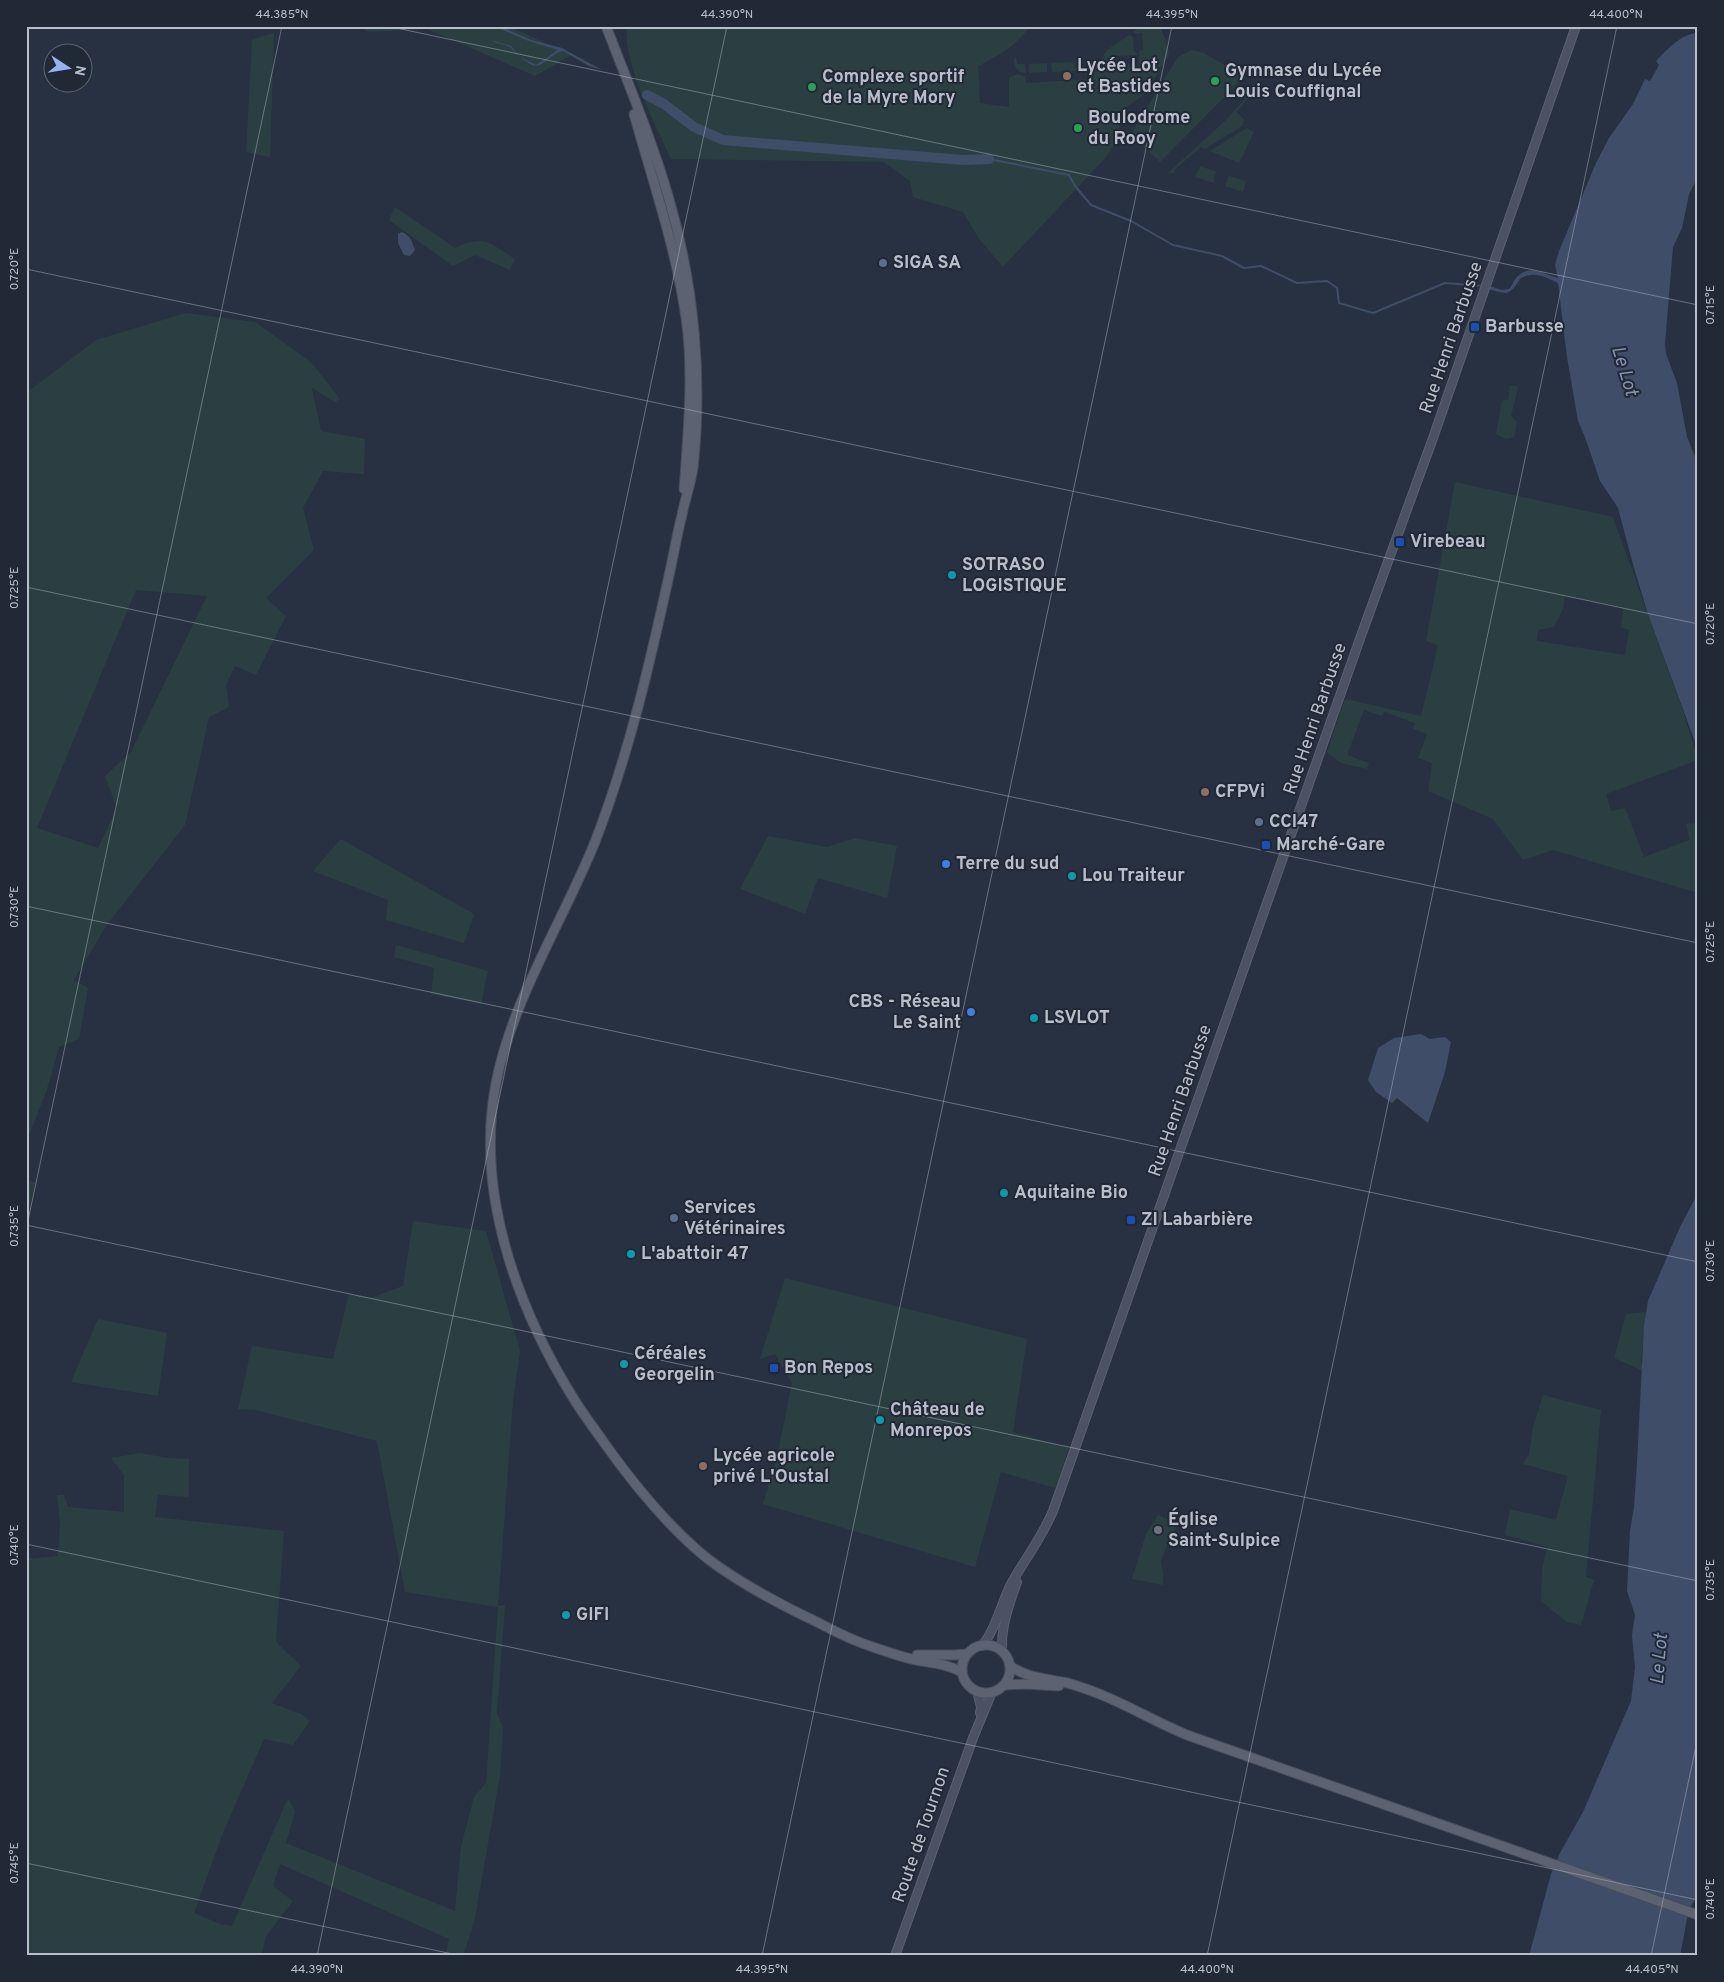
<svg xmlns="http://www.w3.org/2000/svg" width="1724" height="1982" viewBox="0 0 1724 1982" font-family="Overpass,sans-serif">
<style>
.green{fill:#2b3f43;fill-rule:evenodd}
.water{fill:#3f4d69}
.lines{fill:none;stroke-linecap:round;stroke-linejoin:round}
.stream{stroke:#3f4d69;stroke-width:2}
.river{stroke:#3f4d69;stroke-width:10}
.secondary-casing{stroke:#5a616e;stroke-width:10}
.primary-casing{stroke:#464c5a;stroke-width:11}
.secondary{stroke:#4b5264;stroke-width:8}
.primary{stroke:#5b6271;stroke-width:9}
.ticks{fill:none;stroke:#b9becb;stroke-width:1;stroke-opacity:0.45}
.education-dot{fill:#8d6e63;stroke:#212836;stroke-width:2}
.leisure-dot{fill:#2e9e5b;stroke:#212836;stroke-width:2}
.service-dot{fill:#5c6f8a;stroke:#212836;stroke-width:2}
.transit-dot{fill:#1a4fb4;stroke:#212836;stroke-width:2}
.culture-dot{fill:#0f9aa8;stroke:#212836;stroke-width:2}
.shop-dot{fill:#3f7fe0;stroke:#212836;stroke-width:2}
.worship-dot{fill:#6b7280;stroke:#212836;stroke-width:2}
.labels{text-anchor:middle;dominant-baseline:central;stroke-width:4;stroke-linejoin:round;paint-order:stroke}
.poi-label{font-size:18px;font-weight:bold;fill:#b9becb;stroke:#212836;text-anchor:start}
.street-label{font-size:18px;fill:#b9becb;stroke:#212836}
.water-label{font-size:19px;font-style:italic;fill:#8392b0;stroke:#212836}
.neatline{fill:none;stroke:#b9becb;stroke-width:2}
.ticks-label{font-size:12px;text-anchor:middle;fill:#b9becb}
</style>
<rect width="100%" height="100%" fill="#283141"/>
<!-- green -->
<g class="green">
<path d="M357,26H508L572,55L535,76L427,29L369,32Z"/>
<path d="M627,26H1031C1014,47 1001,54 978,66L980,103L1009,107V78L1017,74L1025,76L1026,83L1092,79V75L1107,50L1129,35L1133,37L1134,52L1137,53V55L1117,56V65H1133V69H1137V65H1139V51L1143,50L1142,33L1135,34L1133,32L1142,26L1160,27L1166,41L1169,54L1150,86L1141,97L1121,111L1118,139L1106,157L1003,267L979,239L963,212L913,197L910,181L884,162L671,159C656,125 622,62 627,26Z"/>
<path d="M274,33L270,157L246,152L252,40Z"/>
<path d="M1191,50L1204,53L1244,77L1160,162L1131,134L1178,57Z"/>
<path d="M1016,56L1017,64H1025L1026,73C1017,73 1014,67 1014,59Z"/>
<path d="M1073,62L1075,63L1076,71L1052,72L1051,63Z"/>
<path d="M1047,63V72L1029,73V64Z"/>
<path d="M1256,83L1264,89L1262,94L1256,90L1254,93L1261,98L1260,101L1251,95L1236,112L1244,119L1242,126L1205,149L1201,147L1175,169L1173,174L1169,172L1225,121L1249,95L1246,92Z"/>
<path d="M1247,128L1254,132L1239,163L1210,151Z"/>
<path d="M1200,166L1217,172L1214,176V183L1195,177Z"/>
<path d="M1229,176L1246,181L1243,192L1225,186Z"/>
<path d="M395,207L455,248C484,234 490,243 515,259L510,270L475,255L453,266L389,220Z"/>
<path d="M186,313L255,322L311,362L340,399L335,402L312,388L321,431L365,439L364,474L323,471L303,508L314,550L266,598L286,616L256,675L235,666L226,685L229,707L209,717L185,825L106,926L74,980L88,988L79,1039L59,1047L47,1089L26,1143V393L96,340ZM136,590L207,596L131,752L105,776L117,808L98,848L37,828Z"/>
<path d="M1510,385L1518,387L1511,416L1517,422L1514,437L1506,439L1496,434L1502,401L1508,399Z"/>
<path d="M1455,482L1613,517L1682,708L1698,760L1606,794L1611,811L1625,808L1644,857L1690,840L1686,824L1698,823V893L1553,850L1523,860L1493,819L1428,791L1432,763L1418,758L1427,734L1413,729L1415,723L1384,712L1382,716L1364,710L1347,755L1369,763L1367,769L1341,763L1327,752L1345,699L1421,716L1438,645L1426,641ZM1565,596L1621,607L1623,612L1621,627L1629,630L1625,655L1537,641L1538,630L1554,627L1563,609Z"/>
<path d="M768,836L827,847L855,838L897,846L887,898L818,878L805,914L740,889Z"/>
<path d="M341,839L474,914L464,943L386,920L388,900L313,871Z"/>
<path d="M396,945L488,971L481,1004L431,994L434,968L394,957Z"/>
<path d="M26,1178L35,1183L26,1226Z"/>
<path d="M413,1221L486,1231L520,1351L513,1401L498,1606L505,1605L497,1713L503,1728L500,1776L474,1923L463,1956H445L449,1939L280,1864L273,1886L293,1901L266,1936L261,1956H26V1559L58,1556L60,1522L57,1495H64L68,1507L124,1512V1475L111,1458L140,1453L168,1458L189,1459V1497L158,1495L155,1517L284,1531L276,1642L301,1666L272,1703L301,1714L310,1721L293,1745L264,1739L222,1835L194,1913L220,1924L232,1926L288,1798L295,1811L286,1843L455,1911L461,1846L474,1797L486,1783L498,1607L405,1592L377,1441L255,1410L238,1409L252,1346L333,1359L349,1294L370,1298L403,1286Z"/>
<path d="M785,1278L1027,1339L1013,1432L1069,1448L1055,1488L1001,1472L975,1567L763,1504L778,1452L792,1383L775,1354L760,1359Z"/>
<path d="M1646,1312L1641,1360L1643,1371L1614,1358L1626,1314Z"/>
<path d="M98,1319L167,1333L158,1396L71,1382Z"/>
<path d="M1543,1395L1601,1410L1586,1577L1594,1580L1581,1625L1567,1622L1541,1601L1542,1568L1548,1547L1505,1535L1510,1509L1556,1520L1568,1476L1523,1464L1529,1454L1533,1427Z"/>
<path d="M1158,1515L1178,1524L1167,1544L1161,1562L1163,1572V1585L1132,1579L1146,1534Z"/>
</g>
<!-- water -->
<g class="water">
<path d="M494,26L504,28L531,40L562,48L602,70L589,66L563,51C553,52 545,65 536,66C529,66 516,53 511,48C507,45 497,43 493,42L494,41L511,46L520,57L536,65L558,50L526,40Z"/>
<path d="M1698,33V177L1689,194L1682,228L1673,247L1665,343L1666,354L1677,383L1687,437L1698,464V750L1648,614L1634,568L1618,508L1600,481L1585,437L1578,421L1567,357L1558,283C1544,276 1535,271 1521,278C1508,296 1510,295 1488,289L1489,286L1502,290L1509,289C1513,285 1513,280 1518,276C1532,264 1544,275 1558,278L1555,265L1559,251L1596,163L1609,138L1633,104L1645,79L1650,81L1659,65L1656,61C1668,49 1680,34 1698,33Z"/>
<path d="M402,232C411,236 412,242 415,250L410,256L404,255L398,243V234Z"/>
<path d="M1421,1034L1430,1039L1445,1037L1451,1042L1445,1072L1428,1123L1397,1098L1392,1103L1376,1092L1368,1080L1378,1048L1394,1038Z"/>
<path d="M1698,1193V1894L1690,1908L1687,1919L1680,1956H1529L1551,1874L1560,1853L1583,1812L1631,1701L1635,1667L1632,1635L1635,1615L1627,1591L1630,1531L1634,1507L1637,1463L1644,1325L1648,1301L1680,1227Z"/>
</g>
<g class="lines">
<!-- stream -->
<path class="stream" d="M989,159L1069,175L1075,186L1091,205L1131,221L1173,245L1222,256L1244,268L1261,266L1297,283L1327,281L1337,288L1339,303L1373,313L1445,283L1484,286"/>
<!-- river -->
<path class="river" d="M647,95L664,104L694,127L723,140L963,160L989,159"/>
<defs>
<g id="secondary">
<path d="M982,1646C997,1627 1001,1603 1012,1582C1026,1558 1042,1537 1053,1511L1362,633L1433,438L1576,26"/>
<path d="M1002,1650C1001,1627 1009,1604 1017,1582"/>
<path d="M977,1691L981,1707L980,1713"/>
<path d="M895,1956L973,1738L992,1692"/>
</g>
<g id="primary">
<path d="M606,26C628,83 652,140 669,199C694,285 703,379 693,468C691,483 685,499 682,515C677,534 674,553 670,571C650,663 629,754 595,842C563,921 512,1000 496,1083C475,1191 516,1305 572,1396C582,1413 594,1428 605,1444C635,1486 668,1527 708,1559C741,1584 779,1604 817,1622C834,1631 851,1640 870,1646C885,1651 900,1657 916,1660C933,1663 947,1664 962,1672"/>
<path d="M634,114C653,182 676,248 686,318C694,370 688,436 684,489"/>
<circle cx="986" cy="1669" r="24"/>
<path d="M917,1655H955L967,1654"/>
<path d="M1010,1666C1026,1677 1043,1678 1062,1682C1075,1684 1089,1690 1102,1695C1131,1707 1158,1723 1187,1735L1698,1915"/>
<path d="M1005,1685L1025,1684L1059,1686"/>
</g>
</defs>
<!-- secondary casing -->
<use href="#secondary" class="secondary-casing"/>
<!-- primary casing -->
<use href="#primary" class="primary-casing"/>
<!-- secondary -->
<use href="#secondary" class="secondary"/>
<!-- primary -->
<use href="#primary" class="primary"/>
</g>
<!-- ticks -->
<path class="ticks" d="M387,26L1698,305M26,269L1698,624M26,587L1698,943M26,906L1698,1262M26,1225L1698,1581M26,1230L282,26M26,1544L1698,1900M26,1863L462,1956M317,1956L727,26M762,1956L1172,26M1207,1956L1617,26M1651,1956L1698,1737"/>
<!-- markers -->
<g class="education-dot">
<circle cx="1067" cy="76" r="5"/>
<circle cx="1205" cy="792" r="5"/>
<circle cx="703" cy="1466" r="5"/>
</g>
<g class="leisure-dot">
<circle cx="1215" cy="81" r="5"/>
<circle cx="812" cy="87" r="5"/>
<circle cx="1078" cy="128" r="5"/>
</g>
<g class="service-dot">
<circle cx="883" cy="263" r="5"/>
<circle cx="1259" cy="822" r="5"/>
<circle cx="674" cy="1218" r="5"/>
</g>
<g class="transit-dot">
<rect x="1470" y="322" width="10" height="10" rx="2.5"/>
<rect x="1395" y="537" width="10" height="10" rx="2.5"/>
<rect x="1261" y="840" width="10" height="10" rx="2.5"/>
<rect x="1126" y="1215" width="10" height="10" rx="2.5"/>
<rect x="769" y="1363" width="10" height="10" rx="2.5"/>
</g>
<g class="culture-dot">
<circle cx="952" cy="575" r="5"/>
<circle cx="1072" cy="876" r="5"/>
<circle cx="1034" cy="1018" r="5"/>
<circle cx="1004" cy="1193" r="5"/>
<circle cx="631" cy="1254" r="5"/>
<circle cx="624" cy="1364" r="5"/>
<circle cx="880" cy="1420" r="5"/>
<circle cx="566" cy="1615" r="5"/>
</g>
<g class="shop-dot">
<circle cx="946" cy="864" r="5"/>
<circle cx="971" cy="1012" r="5"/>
</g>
<circle class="worship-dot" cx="1158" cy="1530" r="5"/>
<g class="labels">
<!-- poi labels -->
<g class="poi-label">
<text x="1077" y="66">Lycée Lot<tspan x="1077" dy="21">et Bastides</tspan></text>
<text x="1225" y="71">Gymnase du Lycée<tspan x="1225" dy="21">Louis Couffignal</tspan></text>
<text x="822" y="77">Complexe sportif<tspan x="822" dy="21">de la Myre Mory</tspan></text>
<text x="1088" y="118">Boulodrome<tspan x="1088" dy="21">du Rooy</tspan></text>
<text x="893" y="263">SIGA SA</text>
<text x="1485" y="327">Barbusse</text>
<text x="1410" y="542">Virebeau</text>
<text x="962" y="565">SOTRASO<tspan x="962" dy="21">LOGISTIQUE</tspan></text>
<text x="1215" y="792">CFPVi</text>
<text x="1269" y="822">CCI47</text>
<text x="1276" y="845">Marché-Gare</text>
<text x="956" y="864">Terre du sud</text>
<text x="1082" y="876">Lou Traiteur</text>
<text x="961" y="1002" text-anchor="end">CBS - Réseau<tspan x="961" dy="21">Le Saint</tspan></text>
<text x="1044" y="1018">LSVLOT</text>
<text x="1014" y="1193">Aquitaine Bio</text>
<text x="684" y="1208">Services<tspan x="684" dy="21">Vétérinaires</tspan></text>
<text x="1141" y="1220">ZI Labarbière</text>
<text x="641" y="1254">L'abattoir 47</text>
<text x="634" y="1354">Céréales<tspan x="634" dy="21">Georgelin</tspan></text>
<text x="784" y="1368">Bon Repos</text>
<text x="890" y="1410">Château de<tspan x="890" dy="21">Monrepos</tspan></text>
<text x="713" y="1456">Lycée agricole<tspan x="713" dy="21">privé L'Oustal</tspan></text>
<text x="1168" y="1520">Église<tspan x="1168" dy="21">Saint-Sulpice</tspan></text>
<text x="576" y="1615">GIFI</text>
</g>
<!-- street labels -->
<g class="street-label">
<text transform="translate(1452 338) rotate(-71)">Rue Henri Barbusse</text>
<text transform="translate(1316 719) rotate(-71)">Rue Henri Barbusse</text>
<text transform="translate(1181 1101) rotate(-71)">Rue Henri Barbusse</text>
<text transform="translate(922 1835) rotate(-71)">Route de Tournon</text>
</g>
<!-- water labels -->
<g class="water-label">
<text transform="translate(1624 371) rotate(73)">Le Lot</text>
<text transform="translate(1660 1659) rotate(-85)">Le Lot</text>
</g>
</g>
<!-- border -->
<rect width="1724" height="1982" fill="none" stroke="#212836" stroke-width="55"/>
<!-- north arrow -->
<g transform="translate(68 68) rotate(102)"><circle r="24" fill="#212836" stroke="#5e6472"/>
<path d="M0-4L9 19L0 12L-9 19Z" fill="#97b2f2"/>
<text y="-8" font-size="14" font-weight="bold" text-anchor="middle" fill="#b9becb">N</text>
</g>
<rect x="28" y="28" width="1668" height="1926" class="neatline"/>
<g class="ticks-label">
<text x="282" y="18">44.385°N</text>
<text x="727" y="18">44.390°N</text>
<text x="1172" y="18">44.395°N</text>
<text x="1616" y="18">44.400°N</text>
<text transform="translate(14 269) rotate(-90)" y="4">0.720°E</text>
<text transform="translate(1710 305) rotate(-90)" y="4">0.715°E</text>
<text transform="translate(14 588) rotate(-90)" y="4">0.725°E</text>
<text transform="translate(1710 624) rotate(-90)" y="4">0.720°E</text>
<text transform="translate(14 907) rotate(-90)" y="4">0.730°E</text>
<text transform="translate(1710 942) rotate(-90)" y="4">0.725°E</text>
<text transform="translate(14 1226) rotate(-90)" y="4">0.735°E</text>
<text transform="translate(1710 1261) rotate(-90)" y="4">0.730°E</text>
<text transform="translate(14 1545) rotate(-90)" y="4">0.740°E</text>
<text transform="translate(1710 1580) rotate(-90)" y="4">0.735°E</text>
<text transform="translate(14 1863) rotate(-90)" y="4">0.745°E</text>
<text transform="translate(1710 1899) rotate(-90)" y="4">0.740°E</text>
<text x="317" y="1973">44.390°N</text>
<text x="762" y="1973">44.395°N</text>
<text x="1207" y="1973">44.400°N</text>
<text x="1652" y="1973">44.405°N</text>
</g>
</svg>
